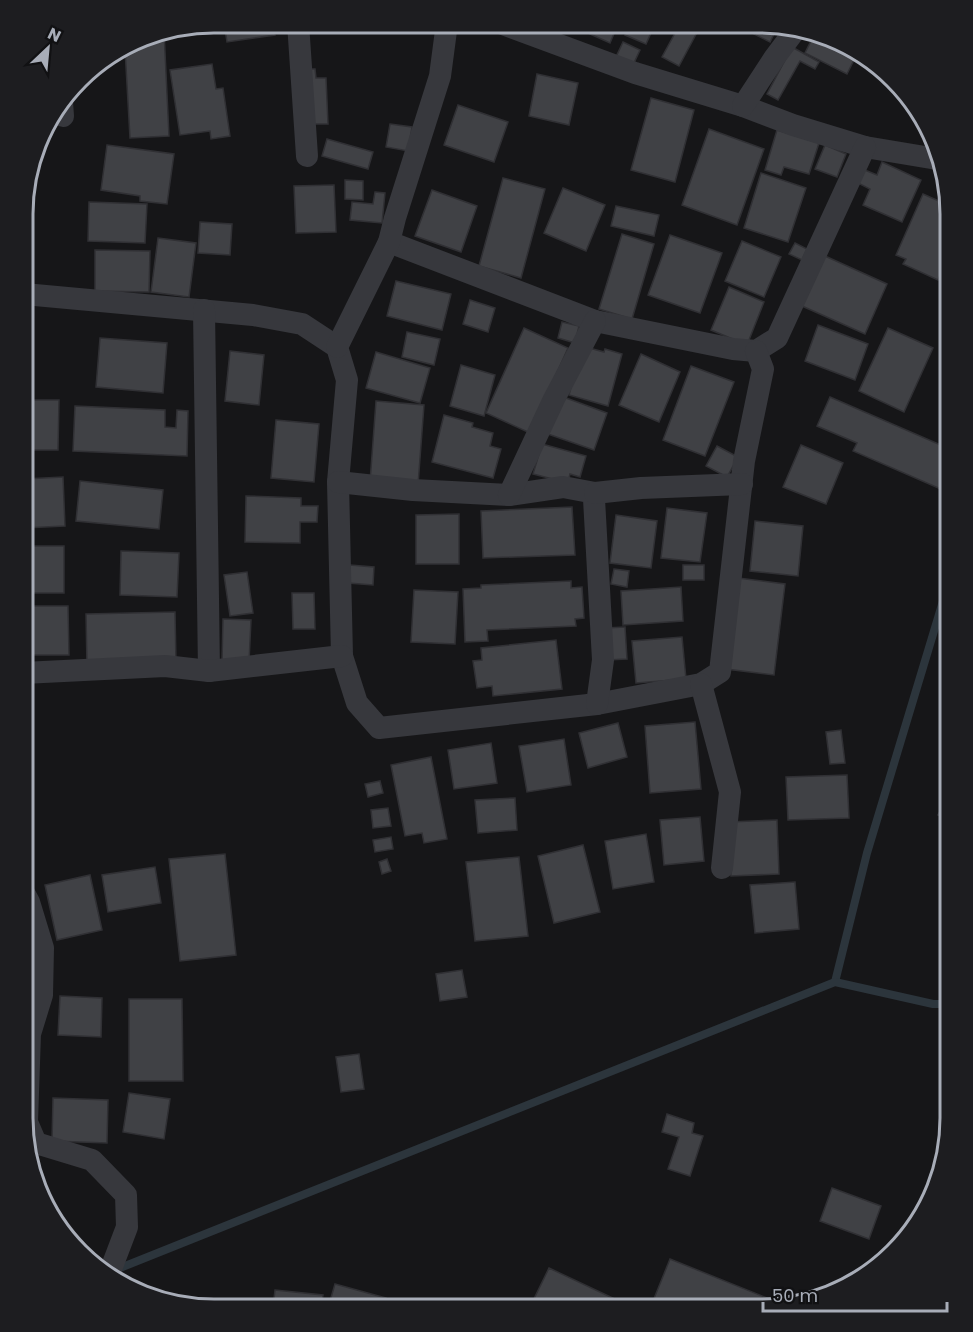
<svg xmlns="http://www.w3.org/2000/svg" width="973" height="1332" viewBox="0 0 973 1332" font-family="Poppins,sans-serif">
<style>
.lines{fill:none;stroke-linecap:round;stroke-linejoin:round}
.stream{stroke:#2c353c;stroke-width:8}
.building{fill:#404145;stroke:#303034;stroke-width:1.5}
.minor{stroke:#37383d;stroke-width:22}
.rim{fill:none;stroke:#a8adb8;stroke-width:3}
</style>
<rect width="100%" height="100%" fill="#161618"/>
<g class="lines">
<!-- stream -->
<g class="stream">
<path d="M835,982L867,853L950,578"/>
<path d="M115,1270L835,982L933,1004H950"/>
</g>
</g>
<!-- building -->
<g class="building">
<path d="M224,23H273L275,35L227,42Z"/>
<path d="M568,24H618L610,43Z"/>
<path d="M630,24H655L646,44L625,35Z"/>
<path d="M680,24L701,25L679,66L662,57Z"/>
<path d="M734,24H779L770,42Z"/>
<path d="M164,31L169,136L130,138L125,49L152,33Z"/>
<path d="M814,35L858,52L847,74L805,53Z"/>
<path d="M623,42L640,50L633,65L616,57Z"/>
<path d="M792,47L819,62L815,69L800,61L778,100L767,94Z"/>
<path d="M212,64L216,89L223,88L230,136L211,139L210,131L180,135L170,70Z"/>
<path d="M306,69H315L316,78H326L328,124H308Z"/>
<path d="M537,74L578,83L569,125L529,116Z"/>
<path d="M651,98L694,110L675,182L631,170Z"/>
<path d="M458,105L508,122L494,162L444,145Z"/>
<path d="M390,124L412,127L408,151L386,147Z"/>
<path d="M709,129L764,149L737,225L682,205Z"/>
<path d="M777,130L819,143L809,174L784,167L781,175L765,170Z"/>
<path d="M327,139L373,152L368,169L322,156Z"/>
<path d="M107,145L174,154L167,204L140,201V196L101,190Z"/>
<path d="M825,145L846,154L837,177L815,169Z"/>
<path d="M882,162L921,180L902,222L863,205L870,189L854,181L860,168L877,175Z"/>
<path d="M761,173L806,188L788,242L744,228Z"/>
<path d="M503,178L545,189L521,278L479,266Z"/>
<path d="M345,180L363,181V200L345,199Z"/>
<path d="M334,185L336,232L296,233L294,186Z"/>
<path d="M563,188L605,205L586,251L544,233Z"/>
<path d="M432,190L477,206L461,252L415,236Z"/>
<path d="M375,192L385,193L382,223L350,220L352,202L373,204Z"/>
<path d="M923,194L948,205L950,214V253L938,280L903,264L906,259L896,255Z"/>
<path d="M89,202L147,204L145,243L88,241Z"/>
<path d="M616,206L659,215L654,236L611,226Z"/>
<path d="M200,222L232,224L230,255L198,253Z"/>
<path d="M622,234L654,244L632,319L599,309Z"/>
<path d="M670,235L722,253L700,313L648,295Z"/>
<path d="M158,238L196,243L189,297L151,292Z"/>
<path d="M742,241L781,257L764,297L725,281Z"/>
<path d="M795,243L807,249L802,260L789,254Z"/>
<path d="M95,250L150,251L149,292L95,291Z"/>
<path d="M825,256L887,284L865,334L802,306Z"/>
<path d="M396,281L451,294L442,330L387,316Z"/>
<path d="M729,287L764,302L747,345L711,330Z"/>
<path d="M470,300L495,308L488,332L463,324Z"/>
<path d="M562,322L579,326L575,343L558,338Z"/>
<path d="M818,325L868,344L855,380L805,361Z"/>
<path d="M524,328L568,348L530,433L486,413Z"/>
<path d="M888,328L933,348L904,412L859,391Z"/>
<path d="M407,332L440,339L434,365L402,357Z"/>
<path d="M100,338L167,343L163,393L96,387Z"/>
<path d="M582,346L604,352L605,349L622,354L608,406L569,395Z"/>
<path d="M230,351L264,355L259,405L225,401Z"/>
<path d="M376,352L430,368L420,403L366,388Z"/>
<path d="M641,354L680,372L659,422L619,405Z"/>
<path d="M461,365L495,375L484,416L450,406Z"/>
<path d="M691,366L734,382L705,456L663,440Z"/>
<path d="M558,395L607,413L594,450L545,433Z"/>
<path d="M830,397L950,449V473L943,490L853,451L857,443L817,426Z"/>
<path d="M24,400H59L58,450H24Z"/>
<path d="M376,401L424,405L418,485L370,482Z"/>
<path d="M75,406L165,410V427L176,428L177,410L188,411L187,456L73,451Z"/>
<path d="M444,415L473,423L472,427L493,433L490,446L501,449L493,478L432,462Z"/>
<path d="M276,420L319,424L314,482L271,478Z"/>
<path d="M542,444L586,456L580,477L570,474L568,483L533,474Z"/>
<path d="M801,445L843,463L826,504L783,487Z"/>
<path d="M717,446L738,457L727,477L706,466Z"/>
<path d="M63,477L65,526L24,528V479Z"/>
<path d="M80,481L163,490L159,529L76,521Z"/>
<path d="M246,496L301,498V506H318L317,522H300V543L245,542Z"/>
<path d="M572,507L575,555L483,558L481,511Z"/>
<path d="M667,508L707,513L700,562L661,558Z"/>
<path d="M459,514V564H416V515Z"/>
<path d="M616,515L657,521L651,568L610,563Z"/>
<path d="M755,521L803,526L798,576L750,571Z"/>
<path d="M24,546H64V593H23Z"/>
<path d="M121,551L179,553L177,597L120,595Z"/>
<path d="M350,565L374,567L373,585L348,583Z"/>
<rect x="683" y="565" width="21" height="15"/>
<path d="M614,569L629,571L627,587L611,584Z"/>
<path d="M247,572L253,613L230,616L224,575Z"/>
<path d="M738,578L785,584L774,675L726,669Z"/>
<path d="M571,581V588L582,587L584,618L575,619L576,626L487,630L488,641L465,642L463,589L481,588V585Z"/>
<path d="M681,587L683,621L623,625L621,591Z"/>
<path d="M414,590L458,592L455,644L411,642Z"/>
<path d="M292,593H314L315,629H293Z"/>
<path d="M23,606H68L69,655H23Z"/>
<path d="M175,612L176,663L87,666L86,614Z"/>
<path d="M223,619L251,620L249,662L222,661Z"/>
<path d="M625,627L627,659L607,660L605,628Z"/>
<path d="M682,637L686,679L636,683L632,641Z"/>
<path d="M556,640L562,689L493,696L492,686L477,688L473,661L482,660L481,648Z"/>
<path d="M695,722L701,789L650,793L645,726Z"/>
<path d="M618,723L627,757L588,768L579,733Z"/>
<path d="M841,730L845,763L830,764L826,732Z"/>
<path d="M564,739L571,785L527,792L519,746Z"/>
<path d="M491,743L497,783L454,789L448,750Z"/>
<path d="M431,757L447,839L424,843L422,833L405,836L391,765Z"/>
<path d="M847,775L849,818L788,820L786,777Z"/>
<path d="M380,781L383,793L368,797L365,784Z"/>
<path d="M950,792V821L938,815Z"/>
<path d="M515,798L517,830L478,833L475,800Z"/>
<path d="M388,808L391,826L373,828L371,810Z"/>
<path d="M700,817L704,861L664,865L660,820Z"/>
<path d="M777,820L779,874L731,876L729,822Z"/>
<path d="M646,834L654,882L613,889L605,841Z"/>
<path d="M391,837L393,849L375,852L373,840Z"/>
<path d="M583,845L600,912L554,923L538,856Z"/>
<path d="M225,854L236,955L180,961L169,859Z"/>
<path d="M519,857L528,936L475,941L466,862Z"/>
<path d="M387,859L391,871L382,874L379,862Z"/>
<path d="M155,867L161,903L108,912L102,875Z"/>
<path d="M90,875L102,930L57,940L45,885Z"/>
<path d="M795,882L799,929L755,933L750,885Z"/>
<path d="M462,970L467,997L440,1001L436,974Z"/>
<path d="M60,996L102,998L101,1037L58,1035Z"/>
<path d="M129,999H182L183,1081H129Z"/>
<path d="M359,1054L364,1089L341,1092L336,1057Z"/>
<path d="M129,1093L170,1099L164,1139L123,1132Z"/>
<path d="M53,1098L108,1100L107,1143L52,1141Z"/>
<path d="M667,1114L694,1123L692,1133L703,1136L690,1176L668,1169L679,1137L662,1132Z"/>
<path d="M832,1188L881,1206L869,1239L820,1221Z"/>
<path d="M670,1259L767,1298L763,1309H674L653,1301Z"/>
<path d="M549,1268L636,1309H529Z"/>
<path d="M335,1284L386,1298L383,1308H328Z"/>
<path d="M275,1290L323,1295L321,1308H273Z"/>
</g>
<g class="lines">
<!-- minor -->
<g class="minor">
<path d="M298,23L307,156"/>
<path d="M500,23L635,73L743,106L793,125L865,147L937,159"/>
<path d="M62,102L63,116"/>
<path d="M743,106L775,57L796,29"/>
<path d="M389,242L595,321L733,349L756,351L777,338L865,147"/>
<path d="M24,294L253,315L302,324L337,347L347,380L338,482L342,656L357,703L379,728L597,704L701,684L720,672L744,461L763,369L756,351"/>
<path d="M204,310L209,671"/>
<path d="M337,347L389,242L395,218L440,76L447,23"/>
<path d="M338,482L413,490L509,495L563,487L595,493L594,499L603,660L597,704"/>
<path d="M595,493L641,488L742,484"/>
<path d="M509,495L554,399L595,321"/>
<path d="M23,673L165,666L209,671L342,656"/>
<path d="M701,684L730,792L722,868"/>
<path d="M23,891L29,902L43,948L42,995L30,1034L27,1122L36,1143L92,1160L126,1195L127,1227L108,1277"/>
</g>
</g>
<!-- crop -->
<path d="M0 0H973V1332H0ZM214 33H759A181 181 0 0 1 940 214V1118A181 181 0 0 1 759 1299H214A181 181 0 0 1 33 1118V214A181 181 0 0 1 214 33Z" fill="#1d1d20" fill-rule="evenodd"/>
<path class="rim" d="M214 33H759A181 181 0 0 1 940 214V1118A181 181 0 0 1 759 1299H214A181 181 0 0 1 33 1118V214A181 181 0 0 1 214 33Z"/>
<!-- north arrow -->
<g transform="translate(48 48) rotate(26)" stroke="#111113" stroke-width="4.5" paint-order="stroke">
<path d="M0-4.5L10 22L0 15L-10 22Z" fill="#a8adb8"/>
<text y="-9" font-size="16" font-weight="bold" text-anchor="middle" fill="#a8adb8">N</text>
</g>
<!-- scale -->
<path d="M763 1302v9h184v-9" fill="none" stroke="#a8adb8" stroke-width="3"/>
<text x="772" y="1302" font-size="18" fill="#a8adb8" stroke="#111113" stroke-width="4.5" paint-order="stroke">50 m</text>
</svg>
